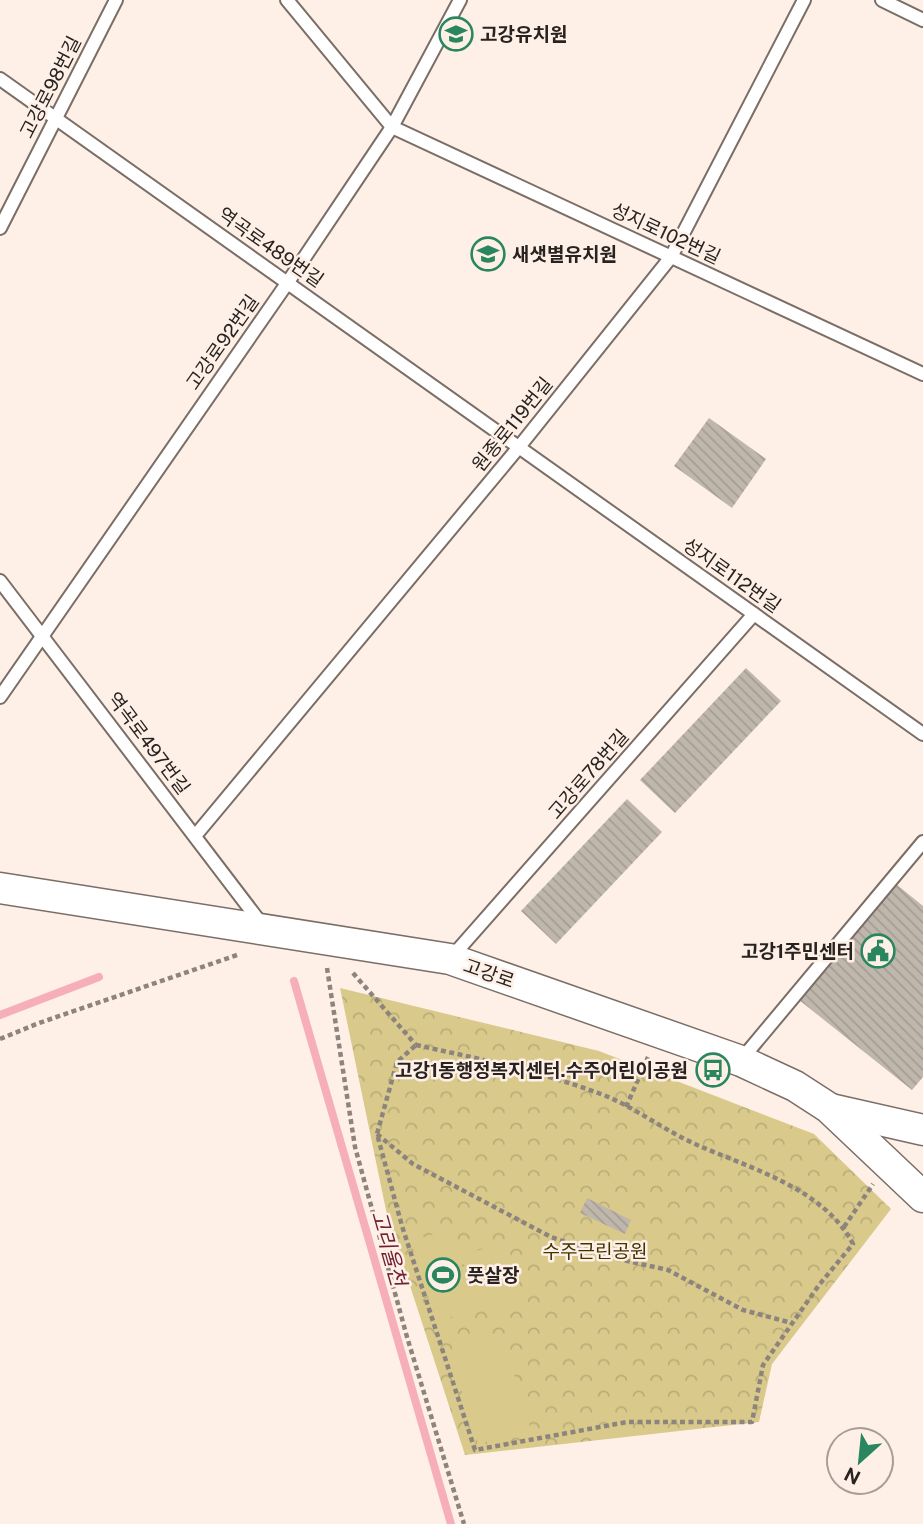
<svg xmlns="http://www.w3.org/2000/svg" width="923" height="1524" viewBox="0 0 923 1524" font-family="'Public Sans','Noto Sans KR',sans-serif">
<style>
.park{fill:url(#park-crowns)}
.garden{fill:#d9ca8b}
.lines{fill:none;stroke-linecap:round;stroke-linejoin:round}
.stream{stroke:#f6afb8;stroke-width:8}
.building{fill:url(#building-back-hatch)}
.service-casing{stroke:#7a6e66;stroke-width:16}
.tertiary-casing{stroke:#7a6e66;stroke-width:33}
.path{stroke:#8d847e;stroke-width:4.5;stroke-dasharray:5 3.5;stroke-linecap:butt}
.service{stroke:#fff;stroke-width:12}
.tertiary{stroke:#fff;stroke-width:30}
.labels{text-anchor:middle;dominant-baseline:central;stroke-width:5;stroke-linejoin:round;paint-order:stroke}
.poi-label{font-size:19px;font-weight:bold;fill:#282320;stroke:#fef0e7;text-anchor:start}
.street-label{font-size:19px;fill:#282320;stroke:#fef0e7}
.park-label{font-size:19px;fill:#403500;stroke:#fef0e7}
.water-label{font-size:21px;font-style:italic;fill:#712033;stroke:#fef0e7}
</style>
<defs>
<pattern id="park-crowns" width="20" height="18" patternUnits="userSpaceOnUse" patternTransform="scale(1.75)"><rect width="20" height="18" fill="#d9ca8b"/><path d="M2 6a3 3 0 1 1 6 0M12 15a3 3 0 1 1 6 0" fill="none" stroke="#baad78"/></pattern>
<pattern id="building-back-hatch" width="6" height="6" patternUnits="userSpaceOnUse" patternTransform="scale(1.75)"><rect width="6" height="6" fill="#c0b7ac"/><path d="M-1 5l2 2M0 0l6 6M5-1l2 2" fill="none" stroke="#a59d94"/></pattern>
</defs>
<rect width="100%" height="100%" fill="#fef0e7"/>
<!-- park -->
<path class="park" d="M340,988L599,1051L814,1134L891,1209L772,1364L759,1422L465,1455L387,1215Z"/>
<!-- garden -->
<g class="garden">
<path d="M451,1229L475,1310L436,1321L411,1241Z"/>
<path d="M490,1247L507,1301L478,1309L461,1255Z"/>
<path d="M502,1335L531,1430L478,1444L450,1352Z"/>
</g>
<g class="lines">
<!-- stream -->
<g class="stream">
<path d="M294,981L451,1524"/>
<path d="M0,1015L99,977"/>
</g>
</g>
<!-- building -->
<g class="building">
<path d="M709,418L766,459L732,508L674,466Z"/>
<path d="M746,668L781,701L675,813L640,780Z"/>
<path d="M627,799L662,832L556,944L521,911Z"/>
<path d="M891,880L923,906V1077L912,1090L794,996Z"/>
<path d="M587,1198L631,1220L625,1234L580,1213Z"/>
</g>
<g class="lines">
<defs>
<g id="service">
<path d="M287,0L392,127L923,374"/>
<path d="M882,0L923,20"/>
<path d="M0,79L923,734"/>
<path d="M0,228L116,0"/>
<path d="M0,581L263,926"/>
<path d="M0,697L288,282L392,127L460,0"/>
<path d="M195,836L519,447L671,257L804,0"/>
<path d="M450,959L754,614"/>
<path d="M741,1060L923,842"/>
</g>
<g id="tertiary">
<path d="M0,888L450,959L741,1061L795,1086L829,1108L923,1197"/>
<path d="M831,1109L923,1130"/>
</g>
</defs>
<!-- service casing -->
<use href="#service" class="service-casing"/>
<!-- tertiary casing -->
<use href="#tertiary" class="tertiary-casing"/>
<!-- path -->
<g class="path">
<path d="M327,968L355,1147L407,1337L464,1524"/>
<path d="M353,973L416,1045"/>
<path d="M0,1039L39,1023L237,955"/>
<path d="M416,1045C480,1059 544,1072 606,1096C637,1109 664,1130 695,1144C749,1168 824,1188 853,1244L819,1285L763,1365L752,1422H627L475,1450L402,1226L377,1134L397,1062Z"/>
<path d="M626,1107L648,1057"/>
<path d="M377,1134L413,1164L551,1237L614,1258L668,1270L743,1310L792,1323"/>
<path d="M844,1227L873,1184"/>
</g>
<!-- service -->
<use href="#service" class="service"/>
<!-- tertiary -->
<use href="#tertiary" class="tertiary"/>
</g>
<!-- icons -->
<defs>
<symbol id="school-ring" viewBox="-11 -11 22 22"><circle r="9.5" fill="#fef0e7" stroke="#29865e" stroke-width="1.5"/><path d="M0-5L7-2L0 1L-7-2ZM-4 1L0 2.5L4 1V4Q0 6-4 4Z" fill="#29865e"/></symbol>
<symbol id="civic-ring" viewBox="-11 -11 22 22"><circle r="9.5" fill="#fef0e7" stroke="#29865e" stroke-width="1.5"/><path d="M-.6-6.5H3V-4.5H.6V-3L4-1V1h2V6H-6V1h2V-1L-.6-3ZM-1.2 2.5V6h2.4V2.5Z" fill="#29865e"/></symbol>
<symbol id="bus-ring" viewBox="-11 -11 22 22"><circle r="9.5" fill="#fef0e7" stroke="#29865e" stroke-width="1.5"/><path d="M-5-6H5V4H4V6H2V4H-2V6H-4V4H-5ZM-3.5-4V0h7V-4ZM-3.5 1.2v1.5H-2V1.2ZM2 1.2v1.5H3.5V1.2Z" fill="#29865e"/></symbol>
<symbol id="stadium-ring" viewBox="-11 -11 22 22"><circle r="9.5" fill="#fef0e7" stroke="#29865e" stroke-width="1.5"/><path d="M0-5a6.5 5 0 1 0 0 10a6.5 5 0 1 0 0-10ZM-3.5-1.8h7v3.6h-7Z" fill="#29865e"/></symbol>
</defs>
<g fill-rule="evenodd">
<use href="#school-ring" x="437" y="15" width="38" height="38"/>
<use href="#school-ring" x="469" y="235" width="38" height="38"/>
<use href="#civic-ring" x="859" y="932" width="38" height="38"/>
<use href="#bus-ring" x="694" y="1051" width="38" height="38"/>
<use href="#stadium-ring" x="424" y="1256" width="38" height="38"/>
</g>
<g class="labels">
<!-- poi labels -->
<g class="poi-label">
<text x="480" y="34">고강유치원</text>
<text x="512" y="254">새샛별유치원</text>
<text x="854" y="951" text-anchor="end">고강1주민센터</text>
<text x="688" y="1070" text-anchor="end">고강1동행정복지센터.수주어린이공원</text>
<text x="467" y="1275">풋살장</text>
</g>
<!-- street labels -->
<g class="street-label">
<text transform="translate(50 87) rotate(-63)">고강로98번길</text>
<text transform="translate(666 233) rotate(25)">성지로102번길</text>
<text transform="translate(271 247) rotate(35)">역곡로489번길</text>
<text transform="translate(222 342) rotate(-55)">고강로92번길</text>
<text transform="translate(512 424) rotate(-51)">원종로119번길</text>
<text transform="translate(732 575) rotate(35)">성지로112번길</text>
<text transform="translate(149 743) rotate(53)">역곡로497번길</text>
<text transform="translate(588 774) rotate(-49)">고강로78번길</text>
<text transform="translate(489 973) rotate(19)">고강로</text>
</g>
<!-- park labels -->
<g class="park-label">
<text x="595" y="1251">수주근린공원</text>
</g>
<!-- water labels -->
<g class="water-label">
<text transform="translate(389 1248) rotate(74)">고리울천</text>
</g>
</g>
<!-- north arrow -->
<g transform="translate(860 1461) rotate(207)"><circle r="33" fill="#fef0e7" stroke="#a89e97" stroke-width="2"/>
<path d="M0-5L12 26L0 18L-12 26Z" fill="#29865e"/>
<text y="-10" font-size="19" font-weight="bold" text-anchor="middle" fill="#282320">N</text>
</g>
</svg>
